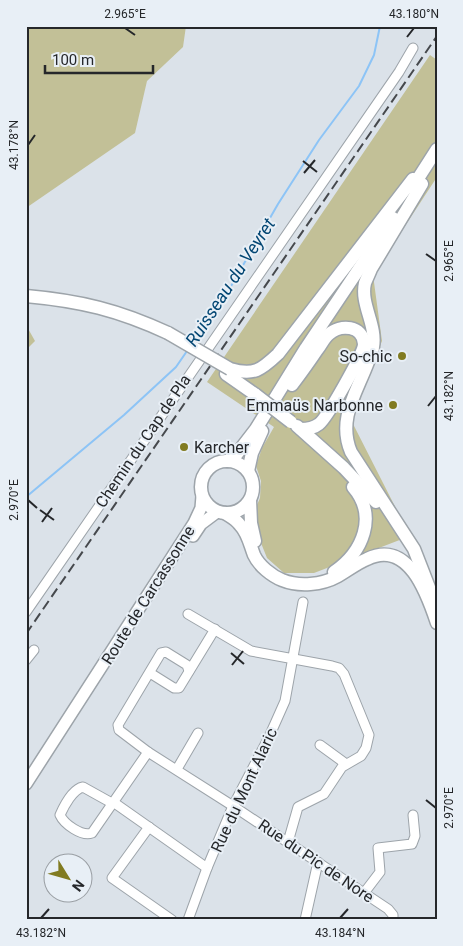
<svg xmlns="http://www.w3.org/2000/svg" width="463" height="946" viewBox="0 0 463 946" font-family="Roboto,sans-serif">
<style>
.green{fill:#c2c097}
.lines{fill:none;stroke-linecap:round;stroke-linejoin:round}
.stream{stroke:#8dc4f6;stroke-width:2}
.street-casing{stroke:#9da4aa;stroke-width:11}
.secondary-casing{stroke:#9da4aa;stroke-width:14}
.primary-casing{stroke:#9da4aa;stroke-width:15}
.street{stroke:#fff;stroke-width:9}
.secondary{stroke:#fff;stroke-width:11}
.primary{stroke:#fff;stroke-width:12}
.rail{stroke:#46494d;stroke-width:2;stroke-dasharray:10 5;stroke-linecap:butt}
.primary-bridge-casing{stroke:#9da4aa;stroke-width:15;stroke-linecap:butt}
.primary-bridge{stroke:#fff;stroke-width:12}
.ticks{fill:none;stroke:#25272a;stroke-width:2}
.poi-dot{fill:#817b21;stroke:#e8eff6;stroke-width:2}
.labels{text-anchor:middle;dominant-baseline:central;stroke-width:4;stroke-linejoin:round;paint-order:stroke}
.poi-label{font-size:16px;fill:#25272a;stroke:#e8eff6;text-anchor:end}
.street-label{font-size:16px;fill:#25272a;stroke:#e8eff6}
.water-label{font-size:18px;font-style:italic;fill:#034673;stroke:#e8eff6}
.neatline{fill:none;stroke:#25272a;stroke-width:2}
.ticks-label{font-size:12px;text-anchor:middle;fill:#25272a}
</style>
<rect width="100%" height="100%" fill="#dbe2e9"/>
<!-- green -->
<g class="green">
<path d="M26,26H186L183,47L147,81L135,133L26,208Z"/>
<path d="M430,55L437,60V177L373,275L382,341L351,420L410,536L314,573H284L267,558L257,533L253,514L260,498L261,481L256,466L262,448L274,427L207,382Z"/>
<path d="M26,325L35,341L26,350Z"/>
</g>
<g class="lines">
<!-- stream -->
<g class="stream">
<path d="M193,343L226,295L278,204L319,140L359,86L374,55L380,26"/>
<path d="M26,497L124,415L176,367L187,351"/>
</g>
<defs>
<g id="street">
<path d="M26,612C150,432 274,252 399,72L413,48"/>
<path d="M188,614L251,651L332,666L339,668L344,674L369,735L366,748L361,756L342,767L324,794L298,807L288,842"/>
<path d="M26,660L34,650"/>
<path d="M189,671L187,665L166,652L161,653L118,725L119,730L148,752L233,806L388,909L393,915V920"/>
<path d="M150,673L174,688H179L215,629"/>
<path d="M320,745L346,764"/>
<path d="M148,752L92,833C82,837 64,824 60,815C64,806 73,789 83,787L110,802L116,804L207,868"/>
<path d="M177,769L198,733"/>
<path d="M149,827L112,878L172,920"/>
<path d="M364,893L380,872L378,848L412,844L415,836L413,815"/>
<path d="M188,920L207,868L233,806L269,737L285,701L303,602"/>
<path d="M305,920L318,862"/>
</g>
<g id="secondary">
<path d="M193,536L201,524L217,512"/>
<path d="M26,784L194,523L201,508L202,496"/>
</g>
<g id="primary">
<path d="M422,184L371,269C369,274 367,278 365,283C360,304 377,325 373,347C373,352 370,357 368,362C357,392 337,419 351,452L414,549L437,608"/>
<path d="M412,188L437,149"/>
<path d="M26,296C81,301 118,310 168,333"/>
<path d="M230,369C254,376 261,370 278,354L413,179"/>
<path d="M226,374L256,395"/>
<path d="M292,385C301,373 309,362 317,350C321,345 324,338 329,334C340,324 363,325 364,344C364,353 327,418 319,424C314,428 307,429 301,429"/>
<path d="M297,426L344,468L376,502"/>
<circle cx="227" cy="487" r="26"/>
<path d="M227,461L236,455L256,429L306,348L393,218"/>
<path d="M248,471L252,453L262,431"/>
<path d="M250,500L251,523L255,541"/>
<path d="M225,513C231,517 236,519 240,525C248,533 250,545 254,555C259,566 272,576 282,580C299,587 322,585 338,576C347,571 357,563 367,559C408,539 427,593 437,623"/>
<path d="M334,572C363,552 378,516 353,487"/>
</g>
</defs>
<!-- street casing -->
<use href="#street" class="street-casing"/>
<!-- secondary casing -->
<use href="#secondary" class="secondary-casing"/>
<!-- primary casing -->
<use href="#primary" class="primary-casing"/>
<!-- street -->
<use href="#street" class="street"/>
<!-- secondary -->
<use href="#secondary" class="secondary"/>
<!-- primary -->
<use href="#primary" class="primary"/>
<!-- rail -->
<path class="rail" d="M26,634L437,36"/>
<defs>
<g id="primary-bridge">
<path d="M168,333L230,369"/>
<path d="M256,395L291,422"/>
</g>
</defs>
<!-- primary-bridge casing -->
<use href="#primary-bridge" class="primary-bridge-casing"/>
<!-- primary-bridge -->
<use href="#primary-bridge" class="primary-bridge"/>
</g>
<!-- ticks -->
<path class="ticks" d="M125,28L135,35M407,37L414,28M28,145L35,135M303,161L317,172M304,173L315,160M426,254L436,261M428,406L436,396M28,500L37,508M40,510L54,520M42,522L52,508M231,653L244,664M232,665L243,651M426,800L436,808M41,918L49,909M340,918L348,909"/>
<!-- markers -->
<g class="poi-dot">
<circle cx="402" cy="356" r="5"/>
<circle cx="393" cy="405" r="5"/>
<circle cx="184" cy="447" r="5"/>
</g>
<g class="labels">
<!-- poi labels -->
<g class="poi-label">
<text x="392" y="356">So-chic</text>
<text x="383" y="405">Emmaüs Narbonne</text>
<text x="194" y="447" text-anchor="start">Karcher</text>
</g>
<!-- street labels -->
<g class="street-label">
<text transform="translate(143 441) rotate(-56)">Chemin du Cap de Pla</text>
<text transform="translate(148 595) rotate(-58)">Route de Carcassonne</text>
<text transform="translate(244 790) rotate(-65)">Rue du Mont Alaric</text>
<text transform="translate(316 861) rotate(34)">Rue du Pic de Nore</text>
</g>
<!-- water labels -->
<g class="water-label">
<text transform="translate(230 282) rotate(-57)">Ruisseau du Veyret</text>
</g>
</g>
<!-- border -->
<rect width="463" height="946" fill="none" stroke="#e8eff6" stroke-width="55"/>
<!-- north arrow -->
<g transform="translate(68 878) rotate(127)"><circle r="24" fill="#e8eff6" stroke="#9a9fa4"/>
<path d="M0-4L9 19L0 12L-9 19Z" fill="#817b21"/>
<text y="-8" font-size="14" font-weight="bold" text-anchor="middle" fill="#25272a">N</text>
</g>
<!-- scale -->
<path d="M45 65v8h108v-8" fill="none" stroke="#25272a" stroke-width="2.5"/>
<text x="52" y="65" font-size="15" fill="#25272a" stroke="#e8eff6" stroke-width="4" paint-order="stroke">100 m</text>
<rect x="28" y="28" width="408" height="890" class="neatline"/>
<g class="ticks-label">
<text x="125" y="18">2.965°E</text>
<text x="414" y="18">43.180°N</text>
<text transform="translate(14 145) rotate(-90)" y="4">43.178°N</text>
<text transform="translate(449 261) rotate(-90)" y="4">2.965°E</text>
<text transform="translate(449 396) rotate(-90)" y="4">43.182°N</text>
<text transform="translate(14 500) rotate(-90)" y="4">2.970°E</text>
<text transform="translate(449 808) rotate(-90)" y="4">2.970°E</text>
<text x="41" y="937">43.182°N</text>
<text x="340" y="937">43.184°N</text>
</g>
</svg>
